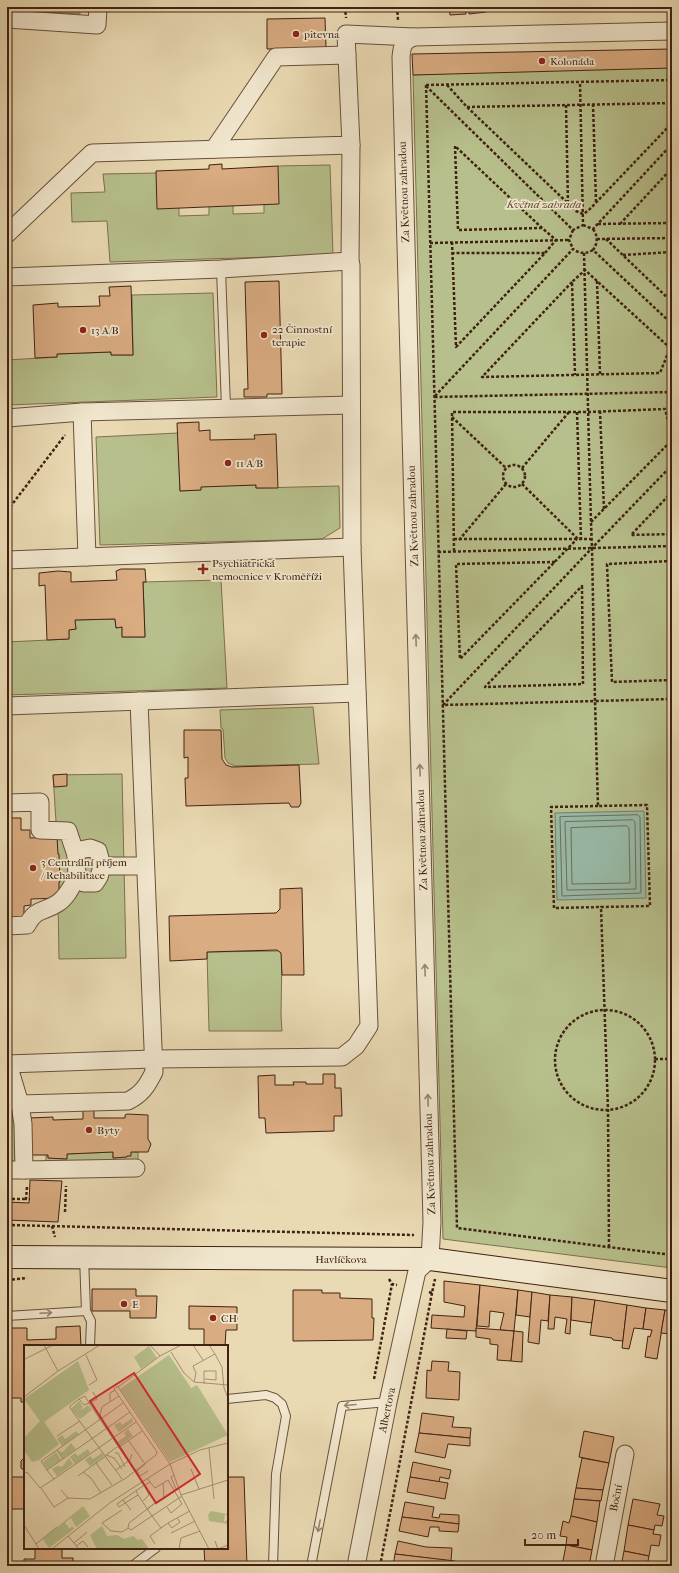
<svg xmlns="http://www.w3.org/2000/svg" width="679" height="1573" viewBox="0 0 679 1573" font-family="'IM FELL French Canon',serif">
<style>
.green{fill:#b7c08c;stroke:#7c7150}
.water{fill:#98bba8;stroke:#757e6c}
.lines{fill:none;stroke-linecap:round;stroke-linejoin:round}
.shore{stroke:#6c6e5e;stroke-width:1}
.building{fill:#daac82;stroke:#402213}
.lane-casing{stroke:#6a503b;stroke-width:10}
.street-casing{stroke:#6a503b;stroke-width:19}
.secondary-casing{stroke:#402213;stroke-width:24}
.path{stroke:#402213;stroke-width:2.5;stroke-dasharray:3 2;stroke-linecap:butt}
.lane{stroke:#f1e7ce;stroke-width:8}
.street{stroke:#f1e7ce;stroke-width:17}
.secondary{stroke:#f1e7ce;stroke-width:22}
.oneway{stroke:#988470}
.poi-dot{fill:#8f2418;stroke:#f1e7ce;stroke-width:1.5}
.labels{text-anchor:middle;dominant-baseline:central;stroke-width:3.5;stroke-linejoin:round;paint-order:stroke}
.poi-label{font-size:11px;fill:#402213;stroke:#f1e7ce;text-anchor:start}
.street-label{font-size:11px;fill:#402213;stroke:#f1e7ce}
.park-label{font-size:11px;font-style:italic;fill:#5e4a31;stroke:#f1e7ce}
.inset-road{fill:none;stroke:#a69073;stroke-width:1}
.view{fill:#d62828;fill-opacity:0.15;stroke:#d62828;stroke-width:2}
.inset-edge{fill:none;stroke:#402213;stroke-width:2}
</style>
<rect width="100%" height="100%" fill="#eadab3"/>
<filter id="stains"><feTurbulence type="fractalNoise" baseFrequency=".005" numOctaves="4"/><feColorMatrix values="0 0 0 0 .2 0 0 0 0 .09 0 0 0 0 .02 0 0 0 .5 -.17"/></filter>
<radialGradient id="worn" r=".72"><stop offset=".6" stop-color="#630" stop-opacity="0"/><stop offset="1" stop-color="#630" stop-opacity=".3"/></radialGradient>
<!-- green -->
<g class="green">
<path d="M7,7H79L80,14L7,10Z"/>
<path d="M672,64V1268L443,1239L413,75Z"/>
<path d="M330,165L333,255L110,262L107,221L72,222L71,193L105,192L103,174L158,173L179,205V216L209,215V204L233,203V214L264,213V201L278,166Z"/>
<path d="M213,293L217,397L7,405V360L57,357V354L111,352V355H133L132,295Z"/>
<path d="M178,433L180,491L201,490V486L256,485V488L339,486L340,528L322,539L100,545L96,437Z"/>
<path d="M221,580L227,688L7,695V642L69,639V630L76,629L75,620L115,619L116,628L122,627V637H145L143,582Z"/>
<path d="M313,707L319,764L235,766L228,763L225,758L223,729L221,728L220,710Z"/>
<path d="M122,774L126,958L59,959L57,837L53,775Z"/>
<path d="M282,951L281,1015L282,1031H209L207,952Z"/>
<path d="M7,1095L14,1097L22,1164H7Z"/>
<path d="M113,1152V1158L126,1157L131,1152H138V1164L46,1162V1155H48V1158L67,1159V1154Z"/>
</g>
<!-- water -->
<path class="water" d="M644,811L646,898L557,900L555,813Z"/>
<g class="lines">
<!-- shore -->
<g class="shore">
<path d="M638,815L640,817L641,893L562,896L560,817Z"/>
<path d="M633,820L635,822L636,889L567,890L565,822Z"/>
<path d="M627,826L629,828L630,883L572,884L571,828Z"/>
</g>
</g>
<!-- building -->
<g class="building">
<path d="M449,7H466V14L450,15Z"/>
<path d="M469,7H485L486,12L469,14Z"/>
<path d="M325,18L326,48L267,49V19Z"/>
<path d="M672,49V68L413,75L412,54Z"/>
<path d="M222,164V169L278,166L279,204L157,209L156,171L209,169V165Z"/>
<path d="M279,281L282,394H267V397H244V389H248L245,282Z"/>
<path d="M131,286L133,355H111V352L57,354V357L35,358L33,305L58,303V307L100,306L99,296H110L109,287Z"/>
<path d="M199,422V431L210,430V440L255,439L254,435L276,434L278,488H256V485L201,487V490L180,491L177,423Z"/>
<path d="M121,569H145L146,582H143L145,637H122V627L116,628L115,619L75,620L76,629L69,630V639L47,640L45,585L39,586V573L58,571L71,572V582L117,580L116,571Z"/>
<path d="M184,730H221L222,759L226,765L232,767L299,765L301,803L299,807H291L289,803L186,806L185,778H188V757L184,758Z"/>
<path d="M67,774V786L54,787L53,775Z"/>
<path d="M7,818H21V830H30V838L57,837L58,854H59L60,882H59V898L31,899V905L24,906V919L7,920Z"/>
<path d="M302,888L304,975H282L281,953L277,950L207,952V959L170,961L169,916L276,913L280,909V889Z"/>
<path d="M323,1074H335V1088H341L342,1116H334V1131L266,1133L265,1118H259L258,1076L275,1075V1085H294L293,1082H306V1084H323Z"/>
<path d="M83,1110H94V1118H125V1115L127,1114L148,1115V1139L151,1144L148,1152H131V1156H127V1157L113,1158V1152L67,1154V1159L48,1158V1155H30V1118L53,1117V1120L83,1119Z"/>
<path d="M30,1180L62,1181L58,1222L7,1220V1202L29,1203Z"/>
<path d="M444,1281L480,1285L476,1331L431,1328L432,1315L464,1317L465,1306L444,1302Z"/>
<path d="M480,1285L518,1290L514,1331L500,1330L504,1313L490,1311L489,1327L477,1326Z"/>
<path d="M92,1289H136V1296H157L156,1318H130V1311H92Z"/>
<path d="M293,1290H322V1293H340V1298L372,1299V1318H374L373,1340L293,1341Z"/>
<path d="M518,1290L532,1292L530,1317L516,1315Z"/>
<path d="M532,1292L550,1295L548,1321L541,1320L539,1344L528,1342Z"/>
<path d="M550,1295L572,1297L570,1334L565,1333L567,1319L555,1317L554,1329H548Z"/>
<path d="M572,1297L595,1300L592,1323L571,1320Z"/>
<path d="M595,1300L627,1305L623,1341L613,1340L612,1338L590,1335Z"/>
<path d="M627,1305L646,1308L643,1329L634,1328L629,1349L622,1348Z"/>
<path d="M189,1306L237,1307V1330H226L225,1346H204V1329H189Z"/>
<path d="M646,1308L665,1310L657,1359L645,1357L648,1336L650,1337L652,1330L643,1329Z"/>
<path d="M665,1310L672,1311V1334L661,1333Z"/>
<path d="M80,1326L81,1346H25V1402H21V1398H7V1328H27V1340L56,1339V1327Z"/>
<path d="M476,1328L514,1331L511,1361L497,1360L498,1345L490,1344V1339L476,1337Z"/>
<path d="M447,1329L467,1331L466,1339L446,1338Z"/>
<path d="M514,1331L523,1332L522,1362L511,1361Z"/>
<path d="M432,1361L449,1362L448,1371L460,1372L459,1400L426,1398L427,1370L431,1371Z"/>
<path d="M422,1413L454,1417L452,1427L471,1428L470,1438L419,1433Z"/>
<path d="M584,1431L614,1437L609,1463L579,1457Z"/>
<path d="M419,1433L470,1438V1446L448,1444L445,1458L415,1452Z"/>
<path d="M25,1457V1471L21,1468V1461Z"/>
<path d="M582,1458L609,1463L603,1490L576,1488Z"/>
<path d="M413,1462L451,1470L449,1479L440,1477L439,1482L410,1477Z"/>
<path d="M671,1467H672V1506L669,1505Z"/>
<path d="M7,1477H25V1509H9V1517H7Z"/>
<path d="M227,1477H244L247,1566H205L204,1548H227Z"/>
<path d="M410,1477L448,1483L445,1499L407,1492Z"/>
<path d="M576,1488L603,1490L601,1501L574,1499Z"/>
<path d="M574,1499L600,1501L597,1522L571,1516Z"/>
<path d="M633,1499L660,1504L657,1515L664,1516L662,1526L655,1525L654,1530L628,1525Z"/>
<path d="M405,1502L434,1507L432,1517L439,1518L440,1514L459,1515V1524L402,1517Z"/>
<path d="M571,1516L597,1522L592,1550L566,1545L567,1537L560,1536L563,1521L569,1523Z"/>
<path d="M402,1517L459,1524L458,1532L439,1531V1527H430L428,1537L399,1531Z"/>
<path d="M628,1525L654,1530L653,1534L661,1535L659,1546L651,1545L649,1556L624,1551Z"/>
<path d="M398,1541L426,1547L452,1548L451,1561L395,1554Z"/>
<path d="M566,1545L592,1550L589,1566H562Z"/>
<path d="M35,1548H62V1558H73V1566H24V1559H35Z"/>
<path d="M624,1551L649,1556L647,1566H621Z"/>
<path d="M395,1554L455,1561V1566H393Z"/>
</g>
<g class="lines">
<defs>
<g id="lane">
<path d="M221,269L226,408"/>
<path d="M86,1311L91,1321L90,1346"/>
<path d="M7,1316L86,1311L84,1257"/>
<path d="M227,1399L266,1395L275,1398L282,1404L286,1416L276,1474L273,1566"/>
<path d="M132,1566L156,1548"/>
<path d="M311,1566L342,1406L388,1402"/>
</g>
<g id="street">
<path d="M7,19L97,25L98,7"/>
<path d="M214,149L276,57L347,55"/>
<path d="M7,234L92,153L351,145L346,34L414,37"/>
<path d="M7,277L221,269L350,261"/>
<path d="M82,412L87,557"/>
<path d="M7,418L82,412L351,405"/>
<path d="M7,560L352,547"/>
<path d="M7,706L357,693"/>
<path d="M7,803L40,802V830L68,831L76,855"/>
<path d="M102,866L99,877L95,883H84L77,877L76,855L80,850L90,848L98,851L102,866H145"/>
<path d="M7,926L27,925C37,907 43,913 58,903C67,897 72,886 77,877"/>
<path d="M7,1064L152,1059L342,1057L356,1046L369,1026L352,547L351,265L350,261L351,145"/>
<path d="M8,1064L20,1104L128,1101C142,1094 147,1086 154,1072L139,701"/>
<path d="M20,1104L23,1124L24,1170L136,1168"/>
<path d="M7,1170H24"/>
<path d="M356,1566L388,1402L417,1271L430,1259L432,1222L401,57C402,46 403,41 414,37L672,31"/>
<path d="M604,1566L625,1454"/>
</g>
<path id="secondary" d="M7,1257L430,1259L672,1291"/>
</defs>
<!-- lane casing -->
<use href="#lane" class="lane-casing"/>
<!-- street casing -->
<use href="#street" class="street-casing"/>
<!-- secondary casing -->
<use href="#secondary" class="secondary-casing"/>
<!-- path -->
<g class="path">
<path d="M345,7L346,18"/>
<path d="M397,7L398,20"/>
<path d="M426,85L457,1228L672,1255"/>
<path d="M426,85L672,80"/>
<path d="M447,85L467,107L576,211L583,214L588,211L672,123"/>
<path d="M426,86L573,230L583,225L580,82"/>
<path d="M593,104L596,202"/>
<path d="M566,105L568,204"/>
<path d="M467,107L672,103"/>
<path d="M598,224L672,223"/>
<path d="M620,224L672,168"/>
<path d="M583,225L593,229L672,144"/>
<path d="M542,228L458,230L455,146L542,228L556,240L545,253"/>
<path d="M593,229C598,236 598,243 593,250L672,324"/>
<path d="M573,230L569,240L573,249"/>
<path d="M597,239L672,238"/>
<path d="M606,239L672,302"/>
<path d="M452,242L456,347L545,253H453"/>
<path d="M430,243L569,240"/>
<path d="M593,250C586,254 580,254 573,249L434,397L672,392"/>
<path d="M584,253L591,523L592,548L595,701L443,705L592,548L672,465"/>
<path d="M623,255L672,252"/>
<path d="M597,281L600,374"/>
<path d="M572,282L482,377L660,373L670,348L585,270L572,282L575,375"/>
<path d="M600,411L604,509"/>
<path d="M577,412L581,540"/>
<path d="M452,417L506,468"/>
<circle cx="514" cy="476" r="11"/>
<path d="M522,468L569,412"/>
<path d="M522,484L578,539"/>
<path d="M672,492L631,535L672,534"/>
<path d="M7,511L65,435"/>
<path d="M591,522L672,440"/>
<path d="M454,539H591"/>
<path d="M459,540L506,484"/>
<path d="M454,551L452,412H588L665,409L672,436"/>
<path d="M438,552L672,546"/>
<path d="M672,561L607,564L612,682L672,680"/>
<path d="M555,562L456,564L460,659L577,539"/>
<path d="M582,586L583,684L485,687Z"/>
<path d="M598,806L551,807L554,908L601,907"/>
<circle cx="605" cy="1060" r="50"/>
<path d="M655,1059H672"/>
<path d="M27,1187L26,1199H30"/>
<path d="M7,1199H26"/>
<path d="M65,1212L66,1186"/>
<path d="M7,1225L414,1235"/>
<path d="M52,1226L55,1237"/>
<path d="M609,1247L608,1110L601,907L650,906L647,805L598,806L595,701L672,699"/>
<path d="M389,1279L392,1284L397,1285"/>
<path d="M7,1280L27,1278"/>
<path d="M429,1292L432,1293L435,1279"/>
<path d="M374,1379L392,1284"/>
<path d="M380,1566L432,1293"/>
</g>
<!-- lane -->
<use href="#lane" class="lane"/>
<!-- street -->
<use href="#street" class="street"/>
<!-- secondary -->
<use href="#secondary" class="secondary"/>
</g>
<!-- one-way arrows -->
<defs><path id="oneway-shaft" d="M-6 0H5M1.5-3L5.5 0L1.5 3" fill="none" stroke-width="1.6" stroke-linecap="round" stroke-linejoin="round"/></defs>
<g class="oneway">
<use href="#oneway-shaft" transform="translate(416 640) rotate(-92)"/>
<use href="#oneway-shaft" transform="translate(420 770) rotate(-92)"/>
<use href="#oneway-shaft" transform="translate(425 970) rotate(-92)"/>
<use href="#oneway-shaft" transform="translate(428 1100) rotate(-92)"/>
<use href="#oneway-shaft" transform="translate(46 1313) rotate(-3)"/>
<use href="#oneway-shaft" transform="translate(350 1405) rotate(175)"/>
<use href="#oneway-shaft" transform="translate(319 1526) rotate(101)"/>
</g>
<!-- markers -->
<g class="poi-dot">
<circle cx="296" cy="34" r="4"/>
<circle cx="542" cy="61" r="4"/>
<circle cx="83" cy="330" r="4"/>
<circle cx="264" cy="335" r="4"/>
<circle cx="228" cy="463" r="4"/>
<path d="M201 563h4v4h4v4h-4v4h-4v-4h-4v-4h4z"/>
<circle cx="33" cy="868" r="4"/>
<circle cx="89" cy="1130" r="4"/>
<circle cx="124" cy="1304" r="4"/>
<circle cx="213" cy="1318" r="4"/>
</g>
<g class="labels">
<!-- poi labels -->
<g class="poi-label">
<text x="304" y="34">pitevna</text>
<text x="550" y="61">Kolonáda</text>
<text x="272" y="329">22 Činnostní<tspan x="272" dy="13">terapie</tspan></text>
<text x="91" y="330">13 A/B</text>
<text x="236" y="463">11 A/B</text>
<text x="212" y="563">Psychiatrická<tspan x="212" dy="13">nemocnice v Kroměříži</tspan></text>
<text x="41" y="862">3 Centrální příjem<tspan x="41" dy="13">/ Rehabilitace</tspan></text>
<text x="97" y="1130">Byty</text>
<text x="132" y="1304">E</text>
<text x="221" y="1318">CH</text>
</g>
<!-- street labels -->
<g class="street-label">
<text transform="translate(404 192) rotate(-92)">Za Květnou zahradou</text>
<text transform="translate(413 516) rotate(-92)">Za Květnou zahradou</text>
<text transform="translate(422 840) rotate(-92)">Za Květnou zahradou</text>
<text transform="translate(430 1164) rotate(-92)">Za Květnou zahradou</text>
<text x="341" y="1259">Havlíčkova</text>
<text transform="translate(387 1410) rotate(-78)">Albertova</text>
<text transform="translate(616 1498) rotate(-79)">Boční</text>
</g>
<!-- park labels -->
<g class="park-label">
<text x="544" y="204">Květná zahrada</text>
</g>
</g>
<!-- overview -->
<g transform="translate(24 1345)">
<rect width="204" height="204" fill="#eadab3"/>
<path d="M125,1L133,13L117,24L110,12ZM145,10L167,43L173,40L204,90L146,117L96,44ZM54,16L65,45L20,77L35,99L15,115L8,117L0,105V93L16,76L0,54ZM55,56L59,62L56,66L64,60L68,65L56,74L47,64ZM108,73L109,77L95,87L90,80L96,77L98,80ZM104,84L109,91L95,101L92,98L102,91L100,88ZM52,86L55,89L38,101L33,94L38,90L41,94ZM47,98L52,104L39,113L34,106L39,107ZM64,104L66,108L51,119L46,112L51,108L54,111ZM32,107L37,115L23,124L19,117ZM78,108L80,111L66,121L61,115L66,111L69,114ZM45,113L49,119L33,131L28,124L33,121L38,122ZM59,161L66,171L52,182L47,173L43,176L41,178L46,184L48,181L50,184L25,203L19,194ZM187,166L203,169L204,172L201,169L200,177L204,174V179L185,176L184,170ZM78,181L83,191L93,190L100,194L109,191L114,195L118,194L125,204H73L66,190Z" fill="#b7c08c"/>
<path class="inset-road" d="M20,0L34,26M126,0L136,11M169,0L179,15M147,7L160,28L170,37L204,40M191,9L198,22L200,43L204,53M62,10L73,35L65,40M136,11L94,42L146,119M136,11L157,0M1,14L29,0M170,37L172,28L169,21L191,9L185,0M180,39V26H192V35L181,34M69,47L73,54L65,58L110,125M0,52L34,26L76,0M55,54L60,60L65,58L61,51L55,54L46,61V63L98,134M86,56V48L91,45M106,67L23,125L30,134L112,77M75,75L78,62L95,51L90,44L94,41M33,91L56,76M104,95L121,119L113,126L111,124M94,103L118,86M185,103L190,154M33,105L99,58M91,108H94L101,122M82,110L90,113L98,124M82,110L93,102M72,118L82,111M146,119L157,150L185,204M167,124L175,144M23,125L17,116L33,105L39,114M92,125L106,115L108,109M113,126L116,131L124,126M59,127L67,133L77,148M0,129L3,127L16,143L30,134M150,130L147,132L152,144H155M54,131L72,118L88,140M126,137L131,143L144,135L158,159L147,168L143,162M139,138L140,153L145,150M17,143L30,162L44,153L37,145M112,146L114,150L95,162L93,159L116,143L126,137L124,134M114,150L128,171L158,151M157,150L204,135M44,153L66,154L102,133L132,110L133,107L95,51M99,155L107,165M119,156L125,150L121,141M123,164L131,158L105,178L104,183L107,185L128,171L137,183L144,178M98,165L78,178L87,186L98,187L104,183M153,173L156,177L148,183L144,178L153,173L166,166M0,180L15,204M147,188L171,176M44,191L55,204M191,196L194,204L204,200M50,198L63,187M12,199L33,182M131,199L126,191L137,183M52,201L59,196L64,202M28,204L87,157L146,119L176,105L204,98M155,204L157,193L176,186"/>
<path class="view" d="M110,28L176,129L132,158L66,56Z"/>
<rect width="204" height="204" class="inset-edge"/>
</g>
<!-- margin -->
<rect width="679" height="1573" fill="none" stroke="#eadab3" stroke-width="24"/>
<rect x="8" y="8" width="663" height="1557" fill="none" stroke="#402213" stroke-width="2"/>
<rect x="12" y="12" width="655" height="1549" fill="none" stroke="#402213"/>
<!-- scale -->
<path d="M525 1539v6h53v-6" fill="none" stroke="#402213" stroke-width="2"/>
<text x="531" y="1539" font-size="12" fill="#402213" stroke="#f1e7ce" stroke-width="3" paint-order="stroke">20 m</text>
<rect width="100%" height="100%" filter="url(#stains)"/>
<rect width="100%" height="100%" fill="url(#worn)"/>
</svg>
